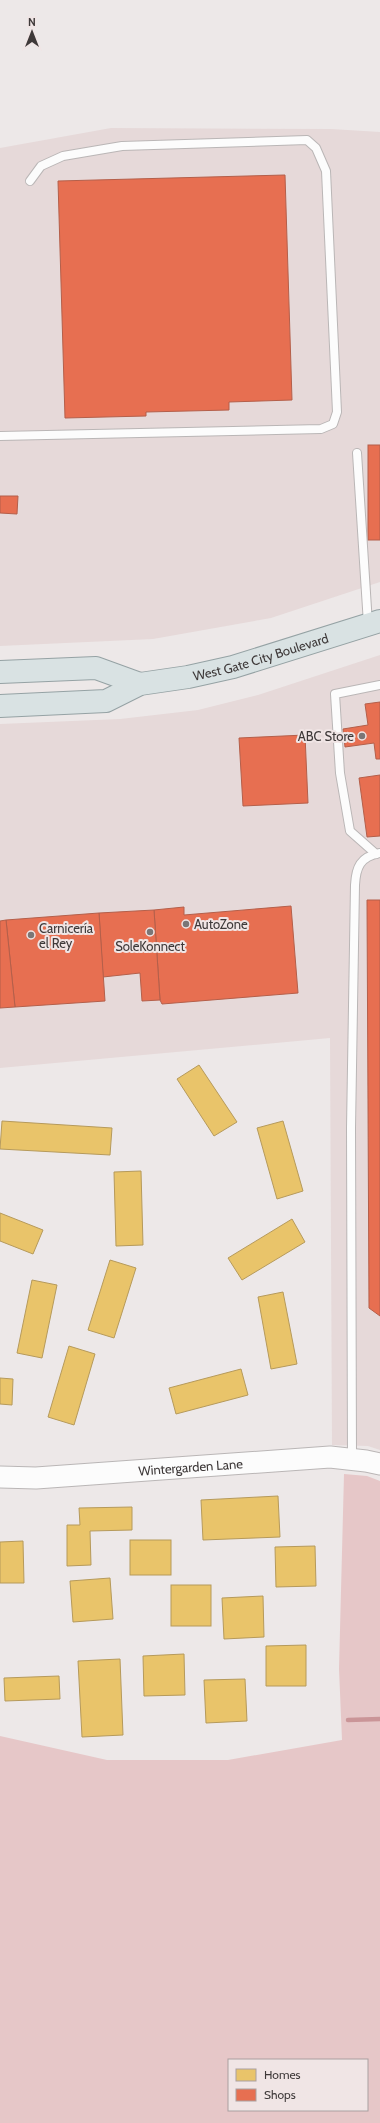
<svg xmlns="http://www.w3.org/2000/svg" width="380" height="2123" viewBox="0 0 380 2123" font-family="Cabin,sans-serif">
<style>
.built{fill:#e6d9d9}
.green{fill:#e6c7c8;fill-rule:evenodd}
.homes{fill:#e9c46a;stroke:#b69a5b}
.shops{fill:#e76f51;stroke:#b45f4a}
.lines{fill:none;stroke-linecap:round;stroke-linejoin:round}
.stream{stroke:#ca9598;stroke-width:4.5}
.service-casing{stroke:#bab6b6;stroke-width:10}
.tertiary-casing{stroke:#bab6b6;stroke-width:23}
.primary-casing{stroke:#95a2a4;stroke-width:24}
.service{stroke:#fcfcfc;stroke-width:8}
.tertiary{stroke:#fcfcfc;stroke-width:21}
.primary{stroke:#d9e2e3;stroke-width:22}
.poi-dot{fill:#7b7676;stroke:#f0e5e5;stroke-width:1.5}
.labels{text-anchor:middle;dominant-baseline:central;stroke-width:4;stroke-linejoin:round;paint-order:stroke}
.street-label{font-size:13px;fill:#3e3939;stroke:#f0e5e5}
.poi-label{font-size:13px;fill:#3e3939;stroke:#f0e5e5;text-anchor:start}
</style>
<rect width="100%" height="100%" fill="#ede8e8"/>
<!-- built -->
<g class="built">
<path d="M111,128L331,129L380,132V582L271,618L153,639L0,646V148Z"/>
<path d="M380,655V1450L368,1446L332,1445L330,1038L0,1068V724L120,719L198,710L258,695Z"/>
</g>
<!-- green -->
<path class="green" d="M344,1474L367,1476L380,1481V2123H0V1736L107,1760H228L342,1740L339,1669ZM229,2060H367V2110H229Z"/>
<!-- homes -->
<g class="homes">
<path d="M199,1065L237,1122L214,1136L177,1079Z"/>
<path d="M2,1121L112,1128L110,1155L0,1149Z"/>
<path d="M283,1121L303,1191L277,1199L257,1128Z"/>
<path d="M141,1171L143,1245L116,1246L114,1172Z"/>
<path d="M0,1213L43,1230L33,1254L0,1241Z"/>
<path d="M292,1219L305,1242L242,1280L228,1258Z"/>
<path d="M110,1260L136,1268L114,1338L88,1330Z"/>
<path d="M32,1280L57,1285L42,1358L17,1353Z"/>
<path d="M283,1292L297,1364L271,1369L258,1297Z"/>
<path d="M69,1346L95,1354L74,1425L48,1417Z"/>
<path d="M241,1369L248,1395L176,1414L169,1388Z"/>
<path d="M0,1378L13,1379L12,1405L0,1404Z"/>
<path d="M278,1496L280,1537L203,1540L201,1500Z"/>
<path d="M132,1507V1530L90,1531L91,1565L67,1566V1525H80L79,1508Z"/>
<rect x="130" y="1540" width="41" height="35"/>
<path d="M23,1541L24,1583H0V1542Z"/>
<path d="M315,1546L316,1586L276,1587L275,1547Z"/>
<path d="M110,1578L113,1619L73,1622L70,1581Z"/>
<rect x="171" y="1585" width="40" height="41"/>
<path d="M263,1596L264,1637L224,1639L222,1598Z"/>
<path d="M306,1645V1686H266V1646Z"/>
<path d="M184,1654L185,1695L144,1696L143,1656Z"/>
<path d="M120,1659L123,1735L82,1737L78,1661Z"/>
<path d="M59,1676L60,1699L5,1701L4,1678Z"/>
<path d="M245,1679L247,1721L206,1723L204,1680Z"/>
</g>
<!-- shops -->
<g class="shops">
<path d="M285,175L292,400L229,402V410L146,412V416L65,418L58,181Z"/>
<rect x="368" y="445" width="12" height="95"/>
<path d="M0,496H18L17,514L0,513Z"/>
<path d="M380,702V759H376L374,743L345,747L343,729L368,725L365,704Z"/>
<path d="M305,735L308,803L243,806L239,738Z"/>
<path d="M380,775V836L367,837L359,778Z"/>
<path d="M367,900H380V1316L369,1308Z"/>
<path d="M291,906L298,993L162,1004L160,1000L154,910L184,907V915Z"/>
<path d="M154,910L160,1000L142,1001L140,973L103,977L99,913Z"/>
<path d="M99,913L105,1001L15,1007L6,920Z"/>
<path d="M6,920L15,1007L0,1008V921Z"/>
</g>
<g class="lines">
<!-- stream -->
<path class="stream" d="M348,1720L380,1719"/>
<defs>
<g id="service">
<path d="M0,436L321,429L333,424L337,412L326,171L316,148L307,140L122,146L63,156L41,166L30,181"/>
<path d="M357,453L368,624"/>
<path d="M376,854L350,831L340,773L335,694L380,685"/>
<path d="M352,1458L351,1128L355,885C356,867 360,857 380,853"/>
</g>
<g id="tertiary">
<path id="s1" d="M0,1477L36,1478L330,1457L366,1461L380,1464"/>
</g>
<g id="primary">
<path d="M0,672L96,668L140,684"/>
<path id="s2" d="M0,706L106,701L140,684L188,677L233,667L380,621"/>
</g>
</defs>
<!-- service casing -->
<use href="#service" class="service-casing"/>
<!-- tertiary casing -->
<use href="#tertiary" class="tertiary-casing"/>
<!-- primary casing -->
<use href="#primary" class="primary-casing"/>
<!-- service -->
<use href="#service" class="service"/>
<!-- tertiary -->
<use href="#tertiary" class="tertiary"/>
<!-- primary -->
<use href="#primary" class="primary"/>
</g>
<!-- markers -->
<g class="poi-dot">
<circle cx="362" cy="736" r="4"/>
<circle cx="186" cy="924" r="4"/>
<circle cx="150" cy="932" r="4"/>
<circle cx="31" cy="935" r="4"/>
</g>
<g class="labels">
<!-- street labels -->
<g class="street-label">
<text stroke="none"><textPath href="#s2" startOffset="268">West Gate City Boulevard</textPath></text>
<text stroke="none"><textPath href="#s1" startOffset="191">Wintergarden Lane</textPath></text>
</g>
<!-- poi labels -->
<g class="poi-label">
<text x="354" y="736" text-anchor="end">ABC Store</text>
<text x="194" y="924">AutoZone</text>
<text x="39" y="928">Carnicería<tspan x="39" dy="15">el Rey</tspan></text>
<text x="150" y="946" text-anchor="middle">SoleKonnect</text>
</g>
</g>
<!-- legend -->
<rect x="228" y="2059" width="140" height="52" fill="#f0e5e5" stroke="#a9a0a0"/>
<rect x="236" y="2069" width="20" height="12" fill="#e9c46a" stroke="#a9a0a0"/>
<text x="264" y="2079" font-size="12" fill="#3e3939">Homes</text>
<rect x="236" y="2089" width="20" height="12" fill="#e76f51" stroke="#a9a0a0"/>
<text x="264" y="2099" font-size="12" fill="#3e3939">Shops</text>
<!-- north arrow -->
<g transform="translate(32 32)" stroke="#f0e5e5" stroke-width="3" paint-order="stroke">
<path d="M0-3L7 15L0 10L-7 15Z" fill="#3e3939"/>
<text y="-6" font-size="11" font-weight="bold" text-anchor="middle" fill="#3e3939">N</text>
</g>
</svg>
